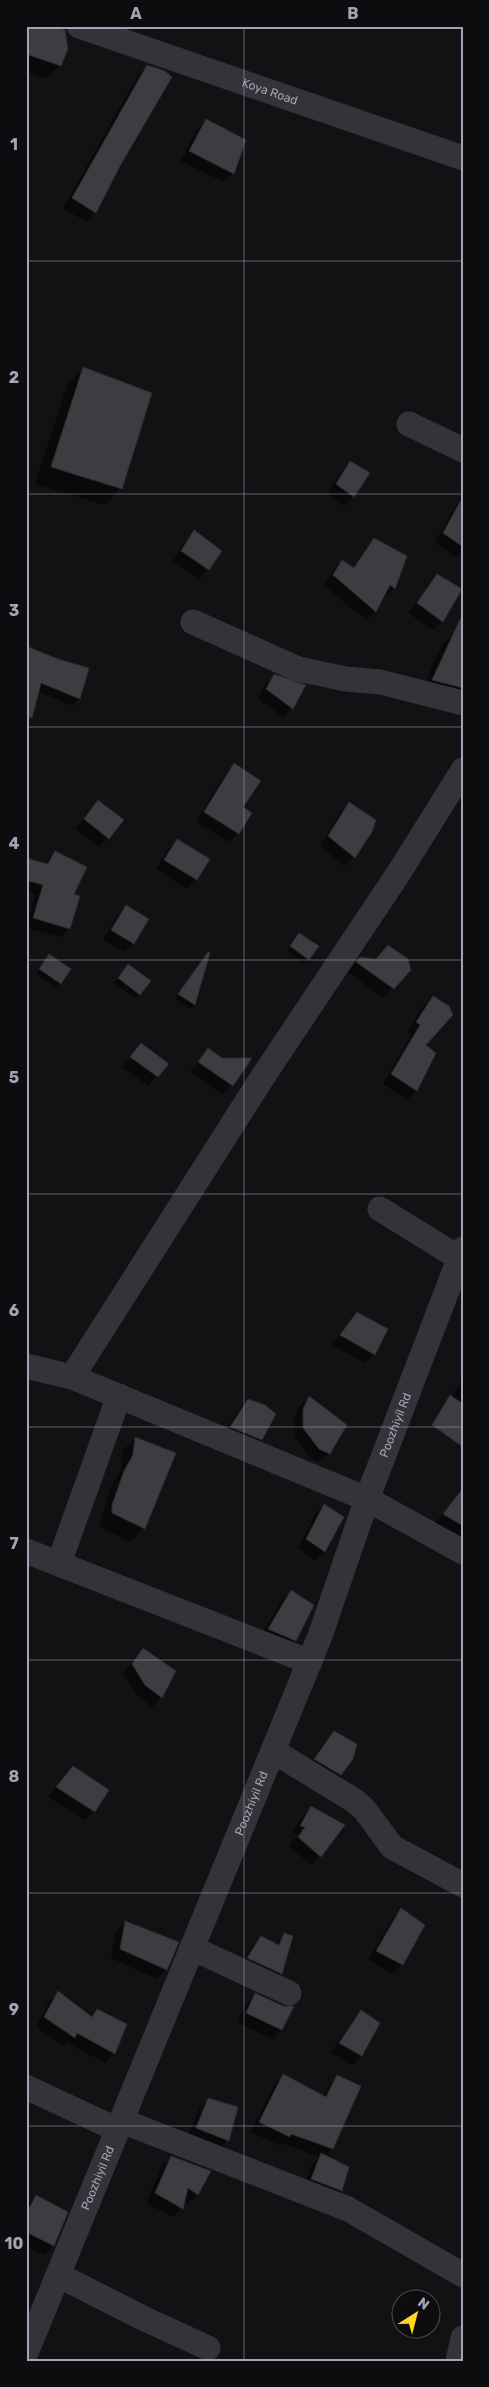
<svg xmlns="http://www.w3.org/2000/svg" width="489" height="2387" viewBox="0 0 489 2387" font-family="Rubik,sans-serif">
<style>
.shadow{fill:#0007}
.building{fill:#3c3c41;stroke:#2c2c30}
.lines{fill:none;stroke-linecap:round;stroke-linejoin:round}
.minor{stroke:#333339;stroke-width:25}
.grid{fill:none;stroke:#a2a5b5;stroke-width:1;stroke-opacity:0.55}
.labels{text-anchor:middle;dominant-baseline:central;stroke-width:4;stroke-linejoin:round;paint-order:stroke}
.street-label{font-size:12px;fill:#a2a5b5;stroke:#0d0d0f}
.neatline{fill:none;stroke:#a2a5b5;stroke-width:2}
.grid-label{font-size:16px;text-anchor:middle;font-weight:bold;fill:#a2a5b5}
</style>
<rect width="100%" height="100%" fill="#121214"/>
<!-- shadow -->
<g class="shadow">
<path d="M26,26L60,65L47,79L26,72Z"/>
<path d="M148,66L119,165L95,212L86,222L63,208L138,75Z"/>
<path d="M207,121L233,173L224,182L180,161L197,130Z"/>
<path d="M83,369L121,488L105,505L35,484L67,385Z"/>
<path d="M350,462L368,474L353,497L344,506L327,494L341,472Z"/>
<path d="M463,493V550L455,557L435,542Z"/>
<path d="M194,532L208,569L199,579L173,561L185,541Z"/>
<path d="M375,539L394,588L385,597L383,596L375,611L366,620L324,585L333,571L342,562L352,569Z"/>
<path d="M438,576L442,621L433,630L408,613Z"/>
<path d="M455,633L463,638V700L420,694L441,646Z"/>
<path d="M26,647L79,699L72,706L37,691L26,728Z"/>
<path d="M275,676L292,708L283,717L258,699L265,685Z"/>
<path d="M235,765L241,808L238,833L229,842L196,822L225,774Z"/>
<path d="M99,802L108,838L99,847L75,829Z"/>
<path d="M350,804L354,857L344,866L320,846L340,813Z"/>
<path d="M177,840L196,879L187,889L156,869L168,849Z"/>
<path d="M55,852L72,895L69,929L60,937L26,928L35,894L26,891V859L45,864Z"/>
<path d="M126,907L133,943L124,952L103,940L117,916Z"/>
<path d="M295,939L308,959L304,963L287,951Z"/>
<path d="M388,946L410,969L383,998L348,972L360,958L375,960Z"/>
<path d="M207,957L194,1005L190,1009L175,999Z"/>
<path d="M45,960L60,983L56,987L36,974Z"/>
<path d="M124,970L139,994L135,998L114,983Z"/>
<path d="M433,997L416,1091L407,1100L383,1084L411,1035L407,1032L423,1006Z"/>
<path d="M141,1045L167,1064L148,1086L122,1067Z"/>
<path d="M208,1050L232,1085L223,1095L190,1072Z"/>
<path d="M358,1313L374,1354L365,1363L332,1345Z"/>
<path d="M463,1377V1424L441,1415Z"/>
<path d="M309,1397L329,1453L319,1462L310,1458L295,1437L294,1419L300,1406Z"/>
<path d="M248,1400L261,1439L252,1449L222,1436L239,1409Z"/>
<path d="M135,1438L175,1454L144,1528L130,1542L99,1526L111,1486L121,1470L122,1451Z"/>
<path d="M463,1489V1533L458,1538L434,1524Z"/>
<path d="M324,1505L343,1517L324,1552L315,1561L298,1548L315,1515Z"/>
<path d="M291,1591L295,1640L286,1650L260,1638L282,1600Z"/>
<path d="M143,1649L175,1671L161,1698L152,1707L136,1694L123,1674Z"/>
<path d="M334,1732L340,1774L313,1757Z"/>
<path d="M312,1759L339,1776L331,1784L305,1769Z"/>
<path d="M64,1777L94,1811L85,1820L48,1797Z"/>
<path d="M311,1808L321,1855L294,1832L292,1833L302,1817Z"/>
<path d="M296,1837L319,1857L311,1865L289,1846Z"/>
<path d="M401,1910L402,1964L393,1974L368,1960L392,1919Z"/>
<path d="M125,1922L166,1970L157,1979L111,1958L116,1931Z"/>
<path d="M285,1934L281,1973L272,1982L239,1967L252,1947L261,1938L275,1944Z"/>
<path d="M58,1993L90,2017L97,2010L114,2053L105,2063L68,2043L64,2046L36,2027L49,2002Z"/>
<path d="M255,1995L283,2007H292L281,2030L272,2039L237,2022L246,2004Z"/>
<path d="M362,2012L379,2023L361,2056L352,2065L331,2053L352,2021Z"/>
<path d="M283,2075L323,2097L328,2086L338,2077L332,2149L325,2156L347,2168L341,2191L332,2200L303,2189L312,2164L319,2157L282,2143L279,2145L251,2132L274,2085Z"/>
<path d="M208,2099L228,2140L219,2149L187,2137L199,2109Z"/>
<path d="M172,2157L209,2172L197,2195L188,2204L184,2200L182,2208L173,2217L146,2203L162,2166Z"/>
<path d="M36,2196L67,2213L53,2246L44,2255L26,2246V2207Z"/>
</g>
<!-- building -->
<g class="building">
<path d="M26,26H52L65,30L68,49L61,66L26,54Z"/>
<path d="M147,65L165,71L172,77L120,166L96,213L72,198Z"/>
<path d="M206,119L246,140L234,174L189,151Z"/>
<path d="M83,367L152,393L122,489L51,467Z"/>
<path d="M350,461L370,473L354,497L336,484Z"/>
<path d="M463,496V547L443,533Z"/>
<path d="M194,530L222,551L209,570L181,551Z"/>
<path d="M374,538L407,556L395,589L390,585L376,612L333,575L342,560L354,568Z"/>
<path d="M437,574L462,589L443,622L417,603Z"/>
<path d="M463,613V688L432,680Z"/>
<path d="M26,646L58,659L89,668L80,699L41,683L32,718L26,717Z"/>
<path d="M274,674L306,685L293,709L266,689Z"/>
<path d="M234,763L261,781L243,807L252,813L239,834L204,812Z"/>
<path d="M98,800L124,820L109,839L84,819Z"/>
<path d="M349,802L376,820L372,832L355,858L328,836Z"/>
<path d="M177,839L210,859L197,880L164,860Z"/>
<path d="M55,851L87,867L74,894L80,896L70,929L33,918L43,885L26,880V858L48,864Z"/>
<path d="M126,905L149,919L134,944L111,930Z"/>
<path d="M299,933L319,946L309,960L290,946Z"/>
<path d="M388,945L408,959L411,970L394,989L356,962L360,957L376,959Z"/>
<path d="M208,952L210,953L195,1005L178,994Z"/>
<path d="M49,954L71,969L61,984L39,969Z"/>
<path d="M128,964L151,981L140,995L118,978Z"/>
<path d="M433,996L449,1006L453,1015L426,1045L436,1053L417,1091L391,1074L420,1025L416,1022Z"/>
<path d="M141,1043L169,1064L158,1077L130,1057Z"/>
<path d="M208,1048L222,1058H252L233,1086L198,1062Z"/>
<path d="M357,1312L388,1329L375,1355L340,1335Z"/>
<path d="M450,1395L463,1404V1447L432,1425Z"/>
<path d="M309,1396L347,1425L330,1454L319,1449L303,1428V1409Z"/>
<path d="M248,1399L265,1405L276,1414L262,1440L230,1427Z"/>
<path d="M135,1437L176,1453L145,1529L112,1513V1505L124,1471L133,1455Z"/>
<path d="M463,1488V1526L443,1514Z"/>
<path d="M324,1504L344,1517L325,1552L306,1539Z"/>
<path d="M291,1590L314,1605L296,1641L268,1629Z"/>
<path d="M143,1648L176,1671L162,1698L145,1685L132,1664Z"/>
<path d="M334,1731L357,1744L353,1759L341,1775L314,1759Z"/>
<path d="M73,1766L109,1790L95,1812L56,1787Z"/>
<path d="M311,1806L345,1825L321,1857L298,1837L305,1827L300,1826Z"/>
<path d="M401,1908L425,1925L403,1965L376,1951Z"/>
<path d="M125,1921L179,1942L167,1970L120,1949Z"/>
<path d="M284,1933L293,1936L282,1974L247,1958L261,1936L279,1945Z"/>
<path d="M58,1991L92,2017L97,2009L127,2024L115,2054L77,2033L75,2038L44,2017Z"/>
<path d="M255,1993L283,2006H294L282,2030L246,2013Z"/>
<path d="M361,2010L380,2023L362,2056L339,2043Z"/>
<path d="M283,2074L326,2097L337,2075L361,2086L333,2149L291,2134L290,2137L259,2122Z"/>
<path d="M208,2098L238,2107L229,2141L196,2128Z"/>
<path d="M321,2153L349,2167L342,2191L311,2179Z"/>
<path d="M171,2156L211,2171L198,2195L188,2188L183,2209L155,2193Z"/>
<path d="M36,2195L68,2212L54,2246L26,2232V2214Z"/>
</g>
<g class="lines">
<!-- minor -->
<g class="minor">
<path id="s1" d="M79,26L463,158"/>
<path d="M409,424L463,450"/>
<path d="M193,622L298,669L346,679L380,682L463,703"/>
<path d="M380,1209L459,1258"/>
<path d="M26,1366L72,1377L367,1499L463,1552"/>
<path d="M72,1377L262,1078L400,871L463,770"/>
<path d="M26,1551L310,1662"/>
<path d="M59,1563L119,1396"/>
<path d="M273,1751L355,1801L365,1810L392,1847L463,1885"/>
<path d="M192,1948L289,1993"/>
<path d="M26,2087L118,2130"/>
<path d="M122,2121L348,2209L463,2275"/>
<path d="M58,2275L145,2319L208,2348"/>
<path id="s2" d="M26,2353L320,1636L367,1499L463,1249"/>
<path d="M458,2361L463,2338"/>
</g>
</g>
<!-- grid -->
<path class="grid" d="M244,26V2361M26,261H463M26,494H463M26,727H463M26,960H463M26,1194H463M26,1427H463M26,1660H463M26,1893H463M26,2126H463"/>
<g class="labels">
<!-- street labels -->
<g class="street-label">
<text stroke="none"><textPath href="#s1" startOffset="202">Koya Road</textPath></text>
<text stroke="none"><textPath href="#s2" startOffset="999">Poozhiyil Rd</textPath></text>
<text stroke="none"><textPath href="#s2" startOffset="594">Poozhiyil Rd</textPath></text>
<text stroke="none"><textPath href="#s2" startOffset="189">Poozhiyil Rd</textPath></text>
</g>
</g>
<!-- border -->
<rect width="489" height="2387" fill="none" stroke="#0d0d0f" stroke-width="55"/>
<!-- north arrow -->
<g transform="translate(416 2314) rotate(36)"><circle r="24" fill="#0d0d0f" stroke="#494a51"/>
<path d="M0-4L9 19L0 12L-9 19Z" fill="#fed820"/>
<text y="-8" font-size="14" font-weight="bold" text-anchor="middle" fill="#a2a5b5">N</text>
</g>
<rect x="28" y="28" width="434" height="2332" class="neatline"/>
<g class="grid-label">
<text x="136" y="19">A</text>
<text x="353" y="19">B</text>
<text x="14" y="150">1</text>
<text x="14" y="383">2</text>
<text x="14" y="616">3</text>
<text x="14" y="849">4</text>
<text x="14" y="1083">5</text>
<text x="14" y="1316">6</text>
<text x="14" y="1549">7</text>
<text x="14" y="1782">8</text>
<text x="14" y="2015">9</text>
<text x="14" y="2249">10</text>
</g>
</svg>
